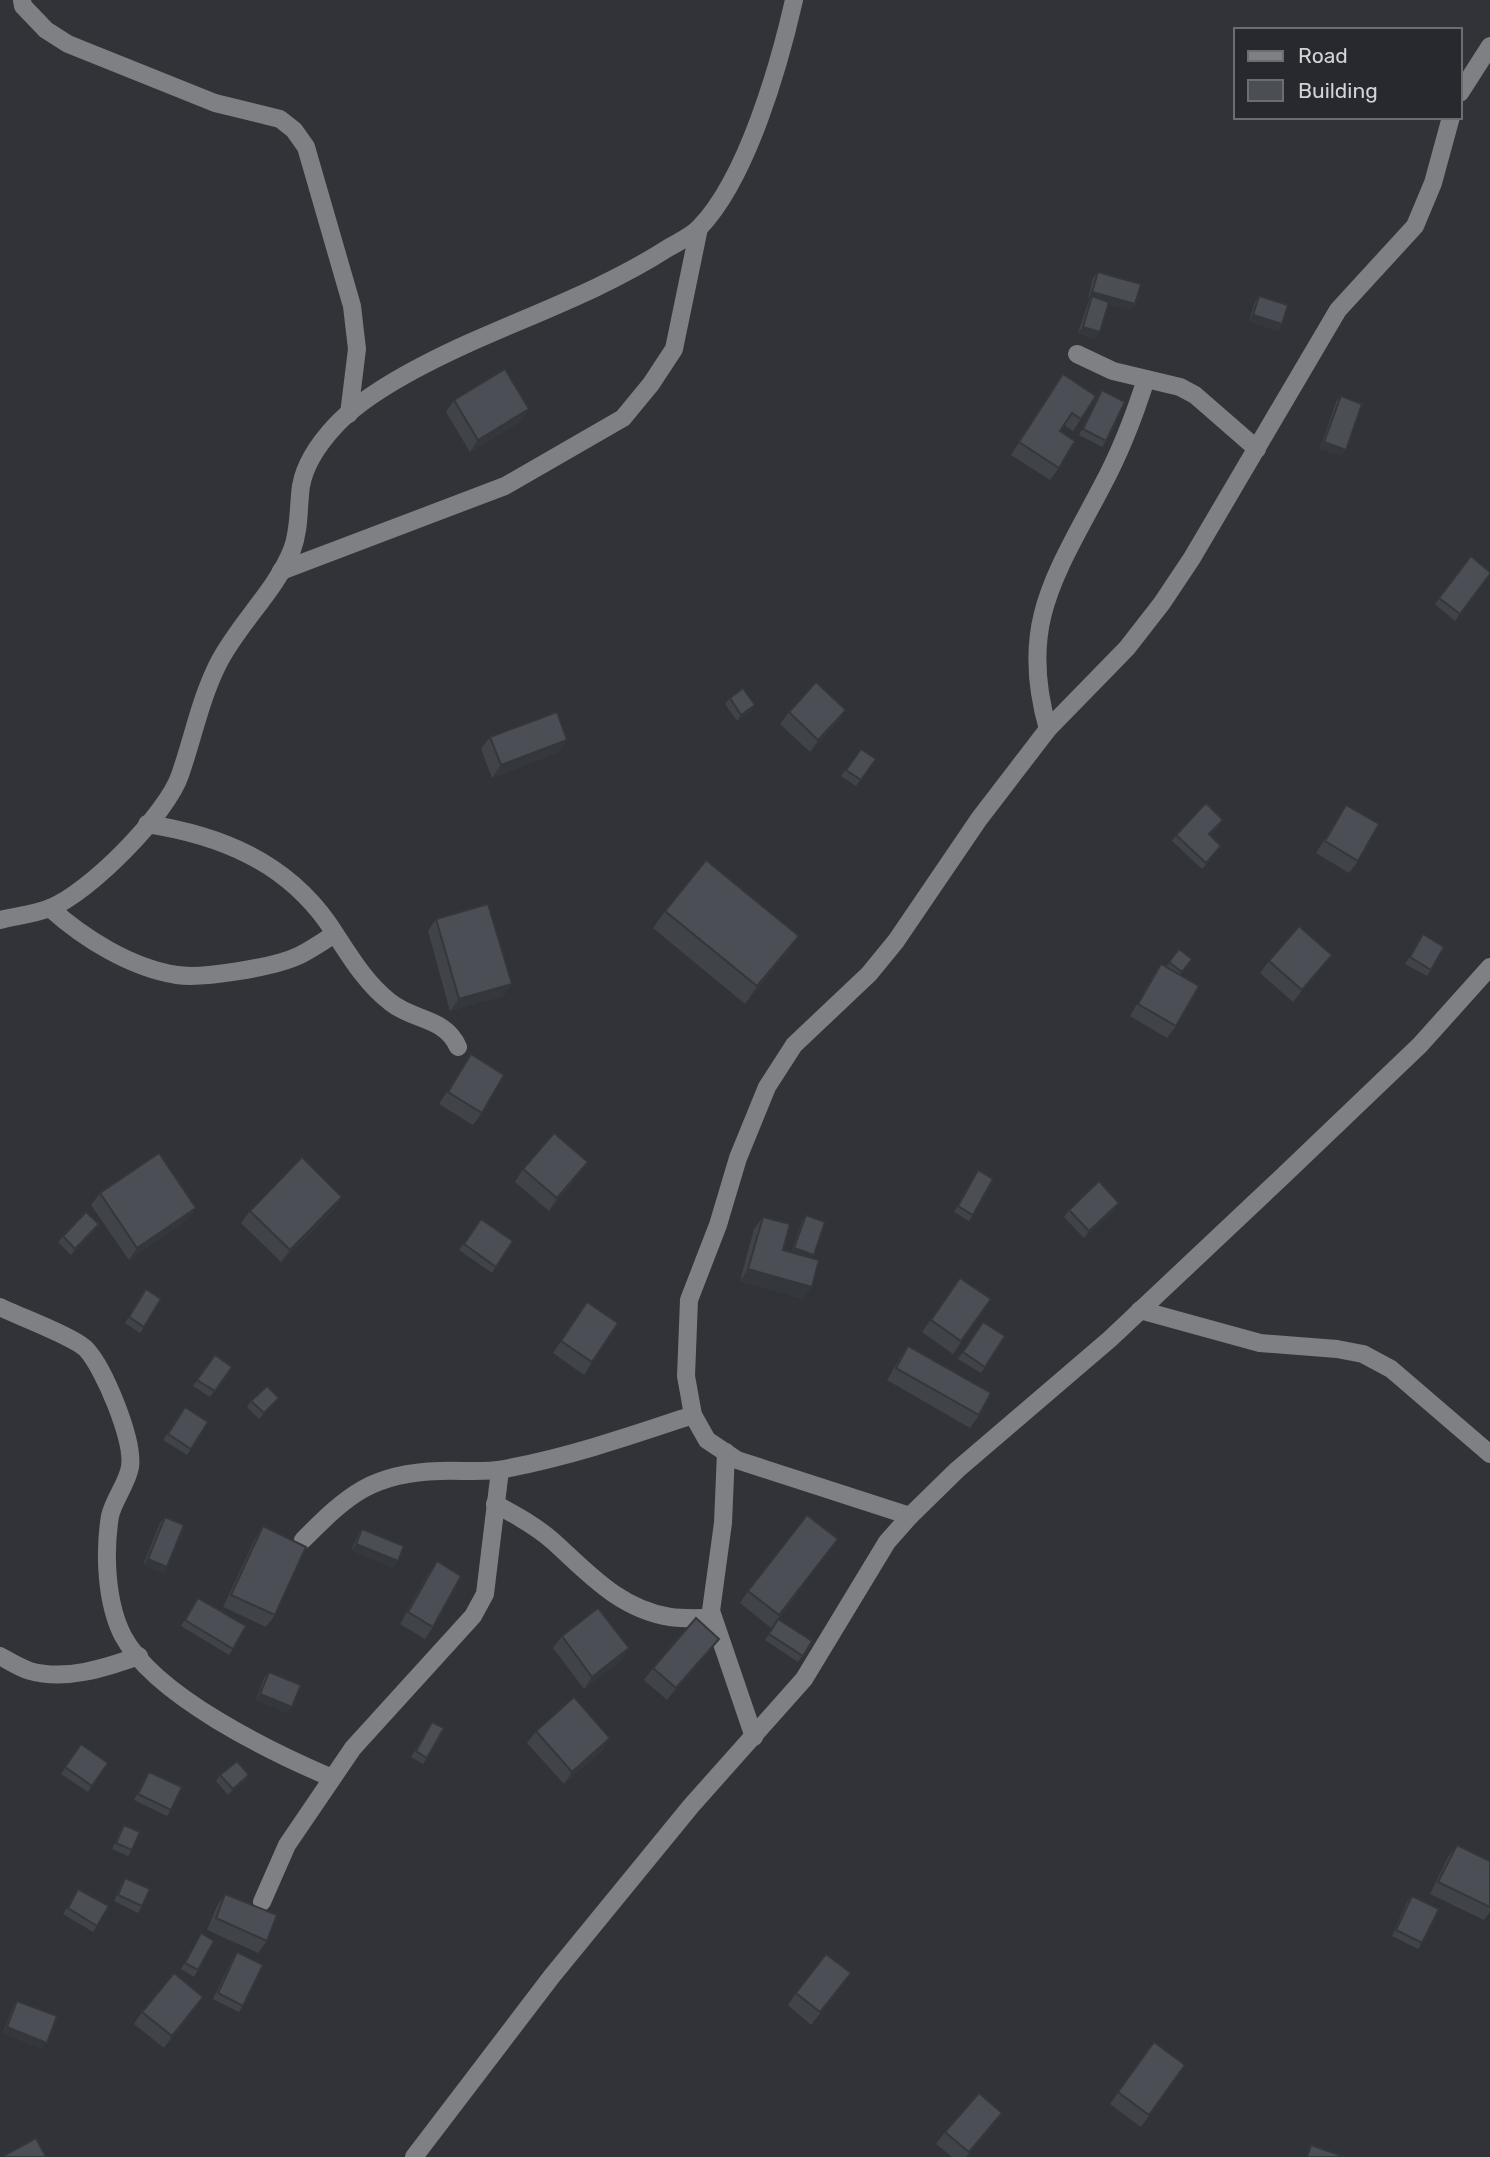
<svg xmlns="http://www.w3.org/2000/svg" width="1490" height="2157" viewBox="0 0 1490 2157" font-family="Rubik,sans-serif">
<style>
.lines{fill:none;stroke-linecap:round;stroke-linejoin:round}
.minor{stroke:#7f8083;stroke-width:18}
.wall{fill:#404348}
.shaded-wall{fill:#34373b}
.building{fill:#4b4e54;stroke:#34373b;stroke-width:2}
</style>
<rect width="100%" height="100%" fill="#313339"/>
<g class="lines">
<!-- minor -->
<g class="minor">
<path d="M22,0L23,6L46,30L68,44L215,103L280,119L294,130L306,147L352,306L357,349L349,414"/>
<path d="M1460,93L1490,46"/>
<path d="M1077,354L1113,371L1180,387L1195,395L1257,449"/>
<path d="M281,571L505,486L623,418L651,384L674,349L699,228"/>
<path d="M1048,729C1018,625 1055,576 1101,488C1120,453 1134,417 1146,379"/>
<path d="M147,824C219,835 284,861 328,923C347,951 363,981 390,1002C413,1021 445,1017 458,1047"/>
<path d="M50,908C83,938 131,968 177,975C202,979 275,967 298,956C311,950 323,941 335,934"/>
<path d="M0,920C16,916 35,914 50,908C89,893 167,814 180,775C193,738 200,700 218,664C238,624 275,592 292,550C300,529 298,507 301,486C305,463 321,441 336,425C368,391 427,362 469,343C536,313 606,288 668,248C678,242 692,236 700,227C747,178 779,66 794,0"/>
<path d="M0,1307C18,1316 75,1337 86,1349C104,1368 134,1440 130,1467C127,1484 114,1499 110,1516C104,1553 106,1603 123,1636C155,1696 271,1752 332,1778"/>
<path d="M1140,1310L1260,1343L1337,1349L1363,1354L1391,1369L1490,1454"/>
<path d="M726,1452L723,1523L711,1611L754,1737"/>
<path d="M495,1504C516,1515 536,1526 554,1542C589,1574 620,1609 670,1617C684,1619 699,1618 713,1618"/>
<path d="M910,1516L737,1460L707,1440L693,1415L686,1376L689,1300L718,1225L738,1158L767,1087L794,1045L869,974L896,941L979,819L1048,729L1127,648L1162,603L1192,558L1338,310L1415,226L1433,183L1451,117"/>
<path d="M303,1540C349,1494 372,1473 440,1471C461,1470 483,1473 504,1469C569,1457 630,1436 693,1415"/>
<path d="M0,1656C9,1661 20,1668 30,1671C66,1681 105,1668 139,1656"/>
<path d="M262,1902L287,1845L353,1748L473,1616L485,1594L500,1470"/>
<path d="M414,2157L552,1976L691,1806L804,1679L887,1542L910,1516L957,1470L1110,1339L1283,1176L1420,1045L1490,967"/>
</g>
</g>
<!-- wall -->
<g class="wall">
<path d="M1098,272L1130,310L1109,304L1096,339L1078,333L1088,303L1090,298H1088L1093,278Z"/>
<path d="M1259,296L1282,324L1278,331L1249,321L1255,302Z"/>
<path d="M1063,374L1096,396L1073,431L1064,425L1060,431L1059,468L1050,480L1011,455Z"/>
<path d="M1102,390L1106,441L1102,447L1079,435L1098,396Z"/>
<path d="M1341,396L1342,456L1320,449L1336,402Z"/>
<path d="M454,400L521,421L470,452L446,412Z"/>
<path d="M1471,556L1490,572L1455,621L1435,604Z"/>
<path d="M730,698L755,705L751,711L737,721L725,704Z"/>
<path d="M846,710L837,722L810,752L780,724L789,712Z"/>
<path d="M490,737L559,752L492,778L481,749Z"/>
<path d="M861,749L876,759L856,786L841,776Z"/>
<path d="M1346,805L1358,861L1349,873L1316,853Z"/>
<path d="M1219,826L1210,835L1217,852L1202,869L1172,841L1176,835Z"/>
<path d="M665,911L799,936L786,954L745,1004L653,928Z"/>
<path d="M436,919L512,984L503,996L450,1011L428,931Z"/>
<path d="M1423,934L1431,970L1427,976L1405,964Z"/>
<path d="M1179,949L1192,959L1180,975L1176,1026L1167,1038L1130,1016L1153,976L1161,964L1166,967Z"/>
<path d="M1332,955L1323,967L1293,1002L1260,973L1269,961Z"/>
<path d="M471,1054L482,1113L473,1125L439,1104Z"/>
<path d="M523,1169L579,1174L549,1211L515,1182Z"/>
<path d="M978,1170L973,1215L969,1221L954,1212Z"/>
<path d="M100,1193L196,1208L187,1220L129,1260L91,1205Z"/>
<path d="M342,1197L334,1209L281,1262L241,1223L250,1211Z"/>
<path d="M1115,1209L1084,1238L1064,1217L1069,1210Z"/>
<path d="M806,1215L814,1255L811,1258L803,1299L740,1281L754,1229L763,1217L783,1250L791,1253L802,1221Z"/>
<path d="M481,1219L513,1241L492,1273L459,1250Z"/>
<path d="M95,1230L71,1255L58,1242L63,1236Z"/>
<path d="M960,1278L991,1299L953,1354L922,1332Z"/>
<path d="M142,1295L144,1327L140,1333L125,1323Z"/>
<path d="M587,1302L618,1323L584,1375L553,1353Z"/>
<path d="M983,1322L1005,1336L981,1373L958,1359Z"/>
<path d="M908,1346L979,1415L970,1428L887,1380L900,1358Z"/>
<path d="M215,1355L232,1367L210,1397L193,1386Z"/>
<path d="M251,1401L274,1404L259,1419L247,1407Z"/>
<path d="M185,1407L208,1422L187,1455L163,1440Z"/>
<path d="M165,1517L167,1567L163,1573L143,1565L160,1523Z"/>
<path d="M263,1526L275,1615L266,1627L223,1607L255,1539Z"/>
<path d="M362,1529L393,1568L351,1550L358,1535Z"/>
<path d="M838,1539L771,1628L740,1603L748,1591Z"/>
<path d="M437,1561L433,1627L425,1639L400,1624L428,1574Z"/>
<path d="M198,1598L233,1649L229,1655L181,1626Z"/>
<path d="M778,1619L812,1641L798,1662L765,1640Z"/>
<path d="M562,1636L629,1648L620,1661L584,1689L553,1648Z"/>
<path d="M710,1651L667,1700L644,1680L653,1668Z"/>
<path d="M269,1672L287,1713L256,1700L264,1678Z"/>
<path d="M432,1722L427,1758L423,1764L411,1757Z"/>
<path d="M536,1731L610,1738L602,1750L564,1784L527,1743Z"/>
<path d="M81,1744L108,1763L88,1792L61,1774Z"/>
<path d="M149,1772L171,1810L167,1816L134,1800L145,1778Z"/>
<path d="M220,1775L245,1781L228,1795L216,1781Z"/>
<path d="M124,1825L132,1850L128,1856L112,1849L120,1831Z"/>
<path d="M1457,1845L1490,1861V1912L1484,1920L1430,1894L1448,1857Z"/>
<path d="M125,1878L142,1906L138,1913L114,1901L121,1884Z"/>
<path d="M78,1889L97,1926L93,1932L63,1914Z"/>
<path d="M225,1894L267,1941L258,1953L207,1930L217,1906Z"/>
<path d="M1412,1896L1422,1943L1418,1949L1392,1936L1407,1902Z"/>
<path d="M201,1933L198,1970L194,1977L181,1969Z"/>
<path d="M237,1952L243,2006L239,2012L213,1999L233,1958Z"/>
<path d="M842,1985L811,2025L788,2005L796,1993Z"/>
<path d="M17,2001L42,2049L3,2033L13,2007Z"/>
<path d="M195,2009L164,2048L134,2024L142,2012Z"/>
<path d="M1154,2042L1185,2065L1141,2127L1110,2104Z"/>
<path d="M993,2125L966,2157H952L936,2144L945,2132Z"/>
</g>
<!-- shaded-wall -->
<g class="shaded-wall">
<path d="M1092,292L1135,304L1130,310L1088,298Z"/>
<path d="M1253,315L1282,324L1278,331L1249,321Z"/>
<path d="M1083,327L1100,332L1096,339L1078,333Z"/>
<path d="M529,409L521,421L470,452L478,440Z"/>
<path d="M1324,442L1346,450L1342,456L1320,449Z"/>
<path d="M755,705L751,711L737,721L741,715Z"/>
<path d="M846,710L837,722L810,752L818,740Z"/>
<path d="M567,740L559,752L492,778L501,765Z"/>
<path d="M799,936L786,954L745,1004L757,986Z"/>
<path d="M1332,955L1323,967L1293,1002L1302,990Z"/>
<path d="M512,984L503,996L450,1011L459,999Z"/>
<path d="M588,1162L579,1174L549,1211L557,1198Z"/>
<path d="M342,1197L334,1209L281,1262L290,1250Z"/>
<path d="M1119,1203L1115,1209L1084,1238L1089,1231Z"/>
<path d="M196,1208L187,1220L129,1260L137,1248Z"/>
<path d="M99,1224L95,1230L71,1255L75,1249Z"/>
<path d="M794,1248L814,1255L809,1261L790,1254Z"/>
<path d="M748,1269L812,1287L803,1299L740,1281Z"/>
<path d="M279,1398L274,1404L259,1419L264,1413Z"/>
<path d="M356,1544L398,1561L393,1568L351,1550Z"/>
<path d="M148,1559L167,1567L163,1573L143,1565Z"/>
<path d="M719,1639L710,1651L667,1700L676,1688Z"/>
<path d="M629,1648L620,1661L584,1689L592,1677Z"/>
<path d="M260,1694L292,1707L287,1713L256,1700Z"/>
<path d="M610,1738L602,1750L564,1784L572,1772Z"/>
<path d="M249,1775L245,1781L228,1795L233,1789Z"/>
<path d="M203,1997L195,2009L164,2048L172,2036Z"/>
<path d="M7,2027L47,2043L42,2049L3,2033Z"/>
</g>
<!-- building -->
<g class="building">
<path d="M1098,272L1141,284L1135,304L1092,292Z"/>
<path d="M1092,296L1109,302L1100,332L1083,327Z"/>
<path d="M1259,296L1288,305L1282,324L1253,315Z"/>
<path d="M505,369L529,409L478,440L454,400Z"/>
<path d="M1063,374L1096,396L1081,419L1072,413L1060,431L1075,441L1059,468L1019,442Z"/>
<path d="M1102,390L1125,402L1106,441L1083,429Z"/>
<path d="M1341,396L1362,404L1346,450L1324,442Z"/>
<path d="M1471,556L1490,572V574L1460,614L1439,598Z"/>
<path d="M816,682L846,710L818,740L789,712Z"/>
<path d="M743,688L755,705L741,715L730,698Z"/>
<path d="M557,712L567,740L501,765L490,737Z"/>
<path d="M861,749L876,759L861,780L846,770Z"/>
<path d="M1206,803L1223,820L1209,834L1221,846L1206,863L1176,835Z"/>
<path d="M1346,805L1379,824L1358,861L1325,841Z"/>
<path d="M706,860L799,936L757,986L665,911Z"/>
<path d="M488,904L512,984L459,999L436,919Z"/>
<path d="M1299,926L1332,955L1302,990L1269,961Z"/>
<path d="M1423,934L1444,947L1431,970L1410,957Z"/>
<path d="M1179,949L1192,959L1182,972L1169,962Z"/>
<path d="M1161,964L1199,986L1176,1026L1138,1004Z"/>
<path d="M471,1054L504,1075L482,1113L448,1092Z"/>
<path d="M554,1133L588,1162L557,1198L523,1169Z"/>
<path d="M159,1153L196,1208L137,1248L100,1193Z"/>
<path d="M302,1157L342,1197L290,1250L250,1211Z"/>
<path d="M978,1170L993,1179L973,1215L958,1206Z"/>
<path d="M1099,1181L1119,1203L1089,1231L1069,1210Z"/>
<path d="M86,1212L99,1224L75,1249L63,1236Z"/>
<path d="M806,1215L825,1222L814,1255L794,1248Z"/>
<path d="M763,1217L790,1224L783,1250L819,1260L812,1287L748,1269Z"/>
<path d="M481,1219L513,1241L496,1267L464,1244Z"/>
<path d="M960,1278L991,1299L961,1341L931,1320Z"/>
<path d="M146,1289L161,1299L144,1327L129,1317Z"/>
<path d="M587,1302L618,1323L592,1362L561,1341Z"/>
<path d="M983,1322L1005,1336L985,1367L963,1352Z"/>
<path d="M908,1346L991,1393L979,1415L896,1368Z"/>
<path d="M215,1355L232,1367L215,1391L197,1380Z"/>
<path d="M267,1386L279,1398L264,1413L251,1401Z"/>
<path d="M185,1407L208,1422L191,1449L168,1434Z"/>
<path d="M807,1515L838,1539L779,1615L748,1591Z"/>
<path d="M165,1517L184,1525L167,1567L148,1559Z"/>
<path d="M263,1526L306,1547L275,1615L231,1595Z"/>
<path d="M362,1529L404,1546L398,1561L356,1544Z"/>
<path d="M437,1561L461,1576L433,1627L408,1612Z"/>
<path d="M198,1598L246,1626L233,1649L185,1620Z"/>
<path d="M598,1608L629,1648L592,1677L562,1636Z"/>
<path d="M696,1618L719,1639L676,1688L653,1668Z"/>
<path d="M778,1619L812,1641L803,1656L769,1634Z"/>
<path d="M269,1672L301,1685L292,1707L260,1694Z"/>
<path d="M574,1697L610,1738L572,1772L536,1731Z"/>
<path d="M432,1722L444,1728L427,1758L416,1751Z"/>
<path d="M81,1744L108,1763L92,1786L65,1767Z"/>
<path d="M237,1761L249,1775L233,1789L220,1775Z"/>
<path d="M149,1772L182,1787L171,1810L138,1794Z"/>
<path d="M124,1825L140,1832L132,1850L116,1843Z"/>
<path d="M1457,1845L1490,1861V1907L1438,1882Z"/>
<path d="M125,1878L150,1889L142,1906L118,1895Z"/>
<path d="M78,1889L109,1906L97,1926L68,1908Z"/>
<path d="M225,1894L277,1915L267,1941L216,1918Z"/>
<path d="M1412,1896L1439,1909L1422,1943L1396,1930Z"/>
<path d="M201,1933L214,1941L198,1970L185,1963Z"/>
<path d="M237,1952L263,1965L243,2006L218,1993Z"/>
<path d="M826,1954L851,1973L820,2012L796,1993Z"/>
<path d="M174,1973L203,1997L172,2036L142,2012Z"/>
<path d="M17,2001L57,2016L47,2043L7,2027Z"/>
<path d="M1154,2042L1185,2065L1149,2115L1118,2092Z"/>
<path d="M979,2093L1002,2113L969,2152L945,2132Z"/>
<path d="M36,2138L46,2157H6L5,2155Z"/>
<path d="M1311,2145L1345,2157H1307Z"/>
</g>
<!-- legend -->
<rect x="1234" y="28" width="228" height="91" fill="#27292f" stroke="#6b6d72" stroke-width="2"/>
<rect x="1248" y="51" width="35" height="10" fill="#7f8083" stroke="#6b6d72" stroke-width="2"/>
<text x="1298" y="63" font-size="21" fill="#d2d3d7">Road</text>
<rect x="1248" y="80" width="35" height="21" fill="#4b4e54" stroke="#6b6d72" stroke-width="2"/>
<text x="1298" y="98" font-size="21" fill="#d2d3d7">Building</text>
</svg>
